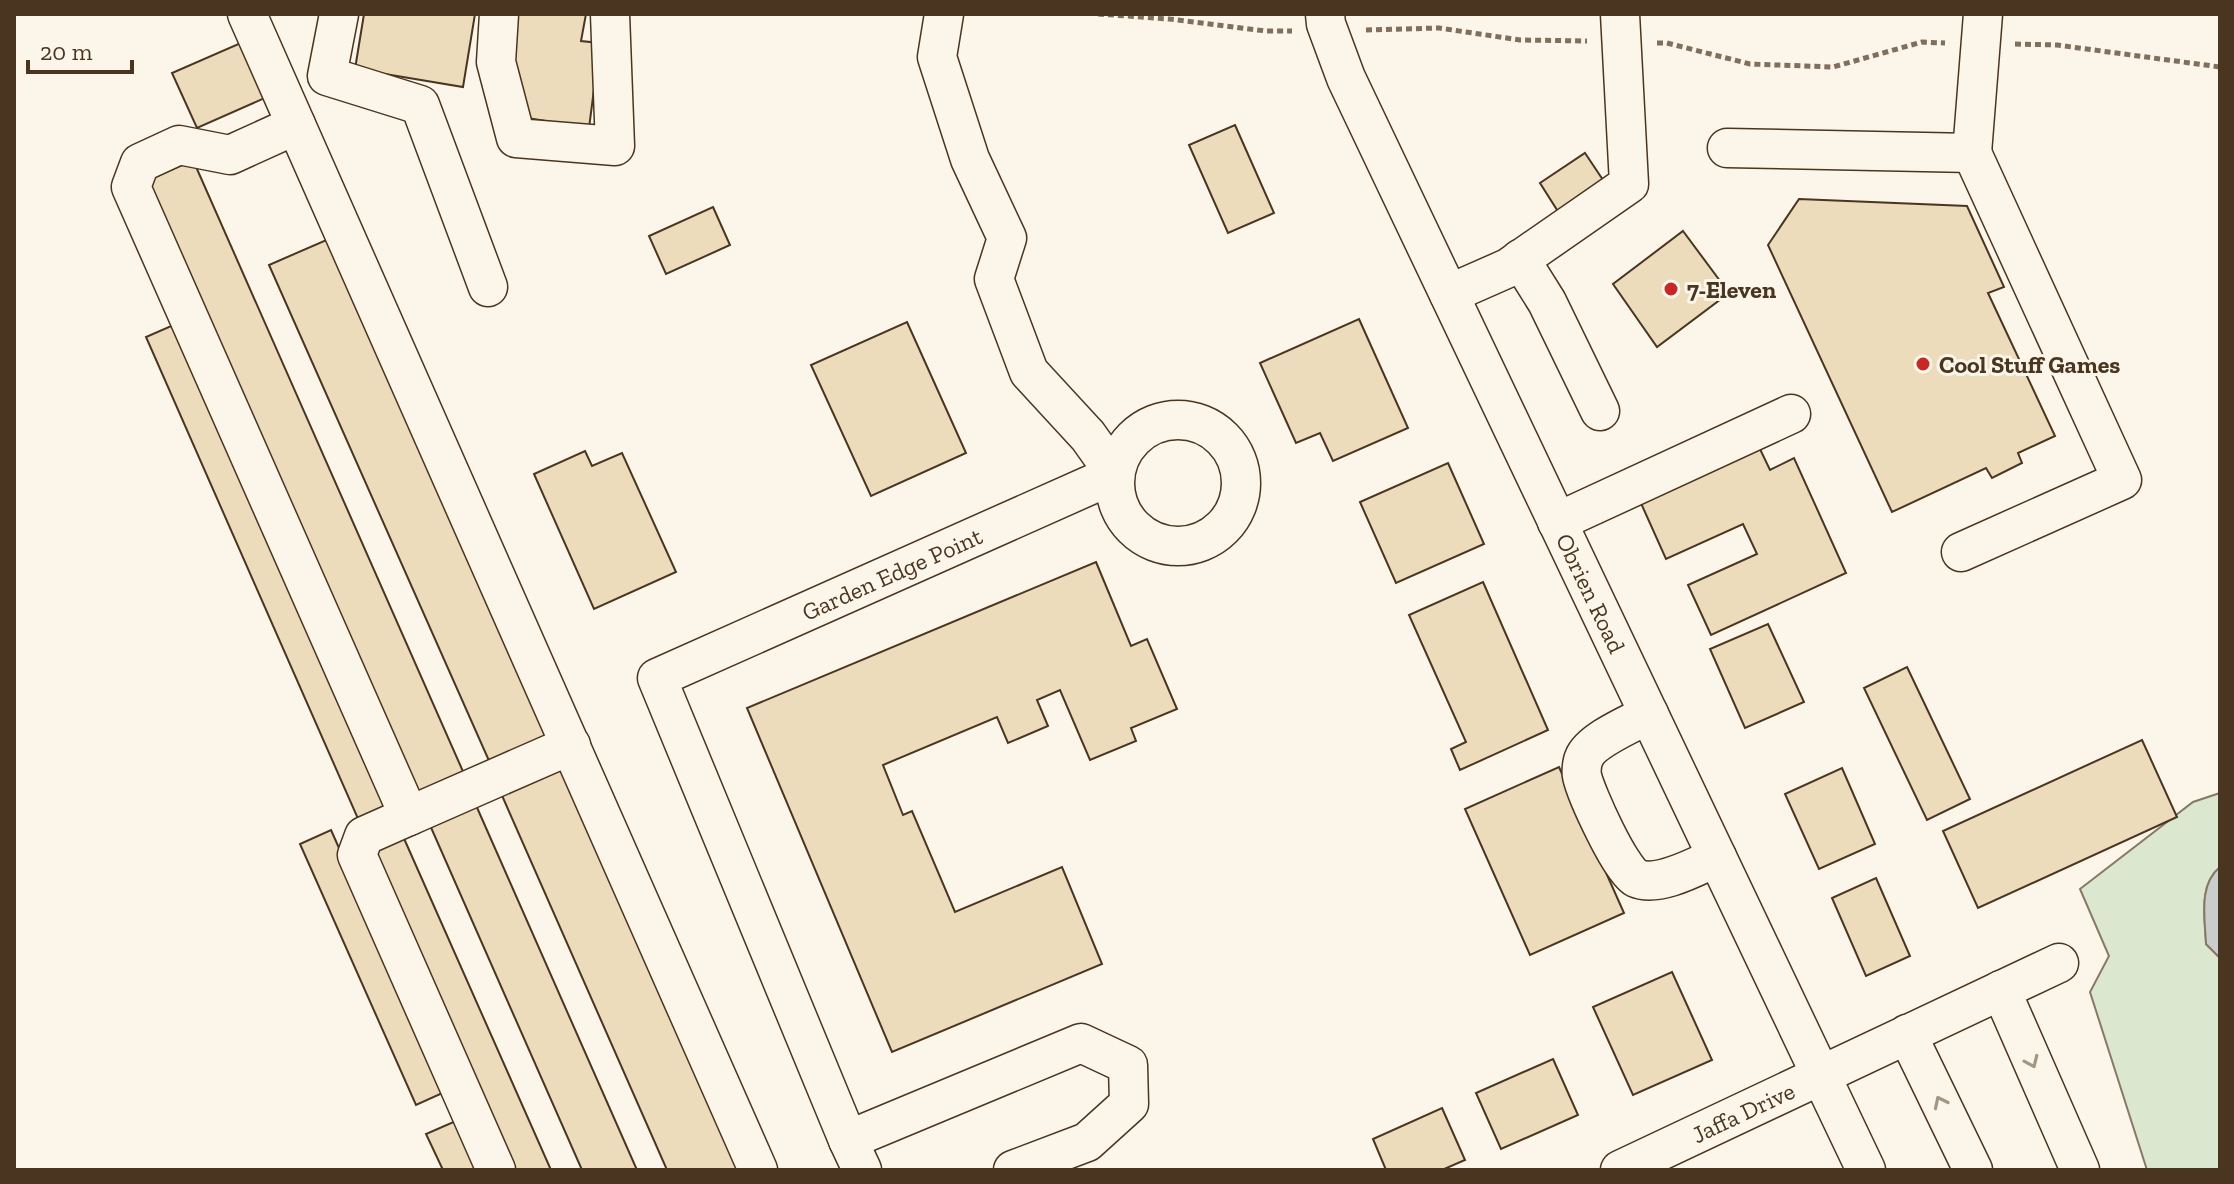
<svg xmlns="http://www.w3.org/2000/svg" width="2234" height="1184" viewBox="0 0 2234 1184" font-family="'Zilla Slab',serif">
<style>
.green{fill:#dce7d0;stroke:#887966;stroke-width:2}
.water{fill:#c9cecd;stroke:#887966;stroke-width:2}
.building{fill:#ecdcbc;stroke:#4a3520;stroke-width:2}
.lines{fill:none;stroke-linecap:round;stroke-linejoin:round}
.minor-casing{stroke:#4a3520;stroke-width:41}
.path{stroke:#7f6f5c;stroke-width:5;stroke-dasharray:6 4;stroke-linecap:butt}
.minor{stroke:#fbf6e9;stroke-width:38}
.oneway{stroke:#a29684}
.poi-dot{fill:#c62828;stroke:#fbf6e9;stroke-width:3}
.labels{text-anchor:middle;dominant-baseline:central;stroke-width:6;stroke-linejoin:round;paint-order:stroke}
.poi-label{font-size:24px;font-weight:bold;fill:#4a3520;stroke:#fbf6e9;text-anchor:start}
.street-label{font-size:24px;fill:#4a3520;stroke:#fbf6e9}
</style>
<rect width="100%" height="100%" fill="#fbf6e9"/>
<!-- green -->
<path class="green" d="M2220,793V867C2198,885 2205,918 2206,944L2220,958V1170H2147L2090,992L2109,956L2080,889L2193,802Z"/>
<!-- water -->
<path class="water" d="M2220,867V958L2206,944C2205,918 2198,885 2220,867Z"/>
<!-- building -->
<g class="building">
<path d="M364,14H475L463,87L355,69Z"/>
<path d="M518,14H586L581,41L600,43L589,128L521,117L508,63Z"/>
<path d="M243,42L267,97L197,128L172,73Z"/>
<path d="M1235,125L1274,213L1228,233L1189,145Z"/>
<path d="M1585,153L1605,183L1559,213L1540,183Z"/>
<path d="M193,160L465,776L418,796L147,181Z"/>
<path d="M1799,199L1967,206L2004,287L1988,293L2055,436L2018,453L2022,463L1992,478L1986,468L1892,512L1768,245Z"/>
<path d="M713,207L730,245L666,274L649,236Z"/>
<path d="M1683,231L1729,293L1657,347L1613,284Z"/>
<path d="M331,238L552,736L490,763L269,265Z"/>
<path d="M1359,319L1408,428L1333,461L1320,433L1296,443L1260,363Z"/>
<path d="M907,322L966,453L871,496L811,365Z"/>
<path d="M178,323L391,806L359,821L146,337Z"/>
<path d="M1759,447L1770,470L1794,458L1846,573L1711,635L1688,585L1757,554L1743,524L1666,559L1640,501Z"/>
<path d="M585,451L592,466L622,453L676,572L594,609L534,474Z"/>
<path d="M1448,463L1484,544L1396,583L1360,502Z"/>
<path d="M1096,562L1131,646L1147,639L1177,709L1131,728L1136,741L1090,760L1060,690L1037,700L1048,726L1008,743L997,717L883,765L903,815L912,811L955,912L1062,867L1102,964L892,1052L747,708Z"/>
<path d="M1483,582L1548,730L1460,770L1451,749L1466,742L1409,615Z"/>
<path d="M1768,624L1804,702L1745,728L1710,649Z"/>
<path d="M1907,667L1970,799L1927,820L1864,688Z"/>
<path d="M2142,740L2177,817L1978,908L1943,831Z"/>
<path d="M563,764L742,1170H667L500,791Z"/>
<path d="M1559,767L1624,913L1530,955L1465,809Z"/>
<path d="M1842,768L1875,844L1819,869L1785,794Z"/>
<path d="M475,803L637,1170H582L429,823Z"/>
<path d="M331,830L447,1091L416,1105L300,844Z"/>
<path d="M402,834L551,1170H512L370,848Z"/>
<path d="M1876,878L1910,956L1866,976L1832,898Z"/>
<path d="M1672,972L1712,1060L1633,1095L1593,1007Z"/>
<path d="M1553,1059L1578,1115L1501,1149L1476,1093Z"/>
<path d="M1442,1108L1465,1160L1442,1170H1386L1373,1139Z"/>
<path d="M458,1120L480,1170H443L426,1134Z"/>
</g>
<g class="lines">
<defs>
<g id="minor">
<path d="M247,14L758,1170"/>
<path d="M339,14L327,76L420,105L488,287"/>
<path d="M499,14L496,62L516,138L615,146L610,14"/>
<path id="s1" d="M1325,14L1326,24L1346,78L1866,1170"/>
<path d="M296,125L230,155L179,145L140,163L131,187L409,816L364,836L357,855L496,1170"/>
<path d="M1727,148L1972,153L1983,14"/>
<path d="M1520,259L1547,302L1600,411"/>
<path d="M1449,294L1508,268L1629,184L1620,14"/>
<circle cx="1178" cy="483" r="63"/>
<path d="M1557,522L1791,414"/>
<path d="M1961,552L2122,480L1972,153"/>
<path d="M1649,714C1633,723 1591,740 1584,758C1582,762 1581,772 1582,776C1586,794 1621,871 1636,878C1658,888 1697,866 1717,857"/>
<path d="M409,816L571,745"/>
<path d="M2001,990L2080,1170"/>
<path d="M1907,1034L1973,1170"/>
<path d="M848,1140L1081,1043L1128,1065L1129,1104L1087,1142L1013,1170"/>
<path id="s2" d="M862,1170L848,1140L657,678L1115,474L1088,436L1029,372L994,279L1007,238L970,159L937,57L944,14"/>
<path id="s3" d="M1620,1170L2059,963"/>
</g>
</defs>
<!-- minor casing -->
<use href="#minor" class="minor-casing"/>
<!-- path -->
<g class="path">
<path d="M1098,14L1169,19L1266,31H1292"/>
<path d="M1366,30L1439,28L1520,40L1587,41"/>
<path d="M1657,43H1667L1750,64L1833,67L1922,42L1945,43"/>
<path d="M2015,44L2057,45L2220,67"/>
</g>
<!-- minor -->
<use href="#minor" class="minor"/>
</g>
<!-- one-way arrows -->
<defs><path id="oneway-chevron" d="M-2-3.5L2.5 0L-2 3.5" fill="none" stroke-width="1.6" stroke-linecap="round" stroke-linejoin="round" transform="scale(2)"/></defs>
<g class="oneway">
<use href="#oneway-chevron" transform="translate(2032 1062) rotate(66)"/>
<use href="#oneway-chevron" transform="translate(1940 1102) rotate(-116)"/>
</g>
<!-- markers -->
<g class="poi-dot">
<circle cx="1671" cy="289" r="8"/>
<circle cx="1923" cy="364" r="8"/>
</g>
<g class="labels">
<!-- poi labels -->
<g class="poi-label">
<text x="1687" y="289">7-Eleven</text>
<text x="1939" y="364">Cool Stuff Games</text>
</g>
<!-- street labels -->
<g class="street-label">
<text stroke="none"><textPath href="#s2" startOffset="790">Garden Edge Point</textPath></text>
<text stroke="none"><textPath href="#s1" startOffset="638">Obrien Road</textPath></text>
<text stroke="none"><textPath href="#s3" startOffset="136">Jaffa Drive</textPath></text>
</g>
</g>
<!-- border -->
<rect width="2234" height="1184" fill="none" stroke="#4a3520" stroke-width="32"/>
<!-- scale -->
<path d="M28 60v12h104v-12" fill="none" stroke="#4a3520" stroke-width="4"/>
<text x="40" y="60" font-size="24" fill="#4a3520" stroke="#fbf6e9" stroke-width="6" paint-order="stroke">20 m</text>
</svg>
